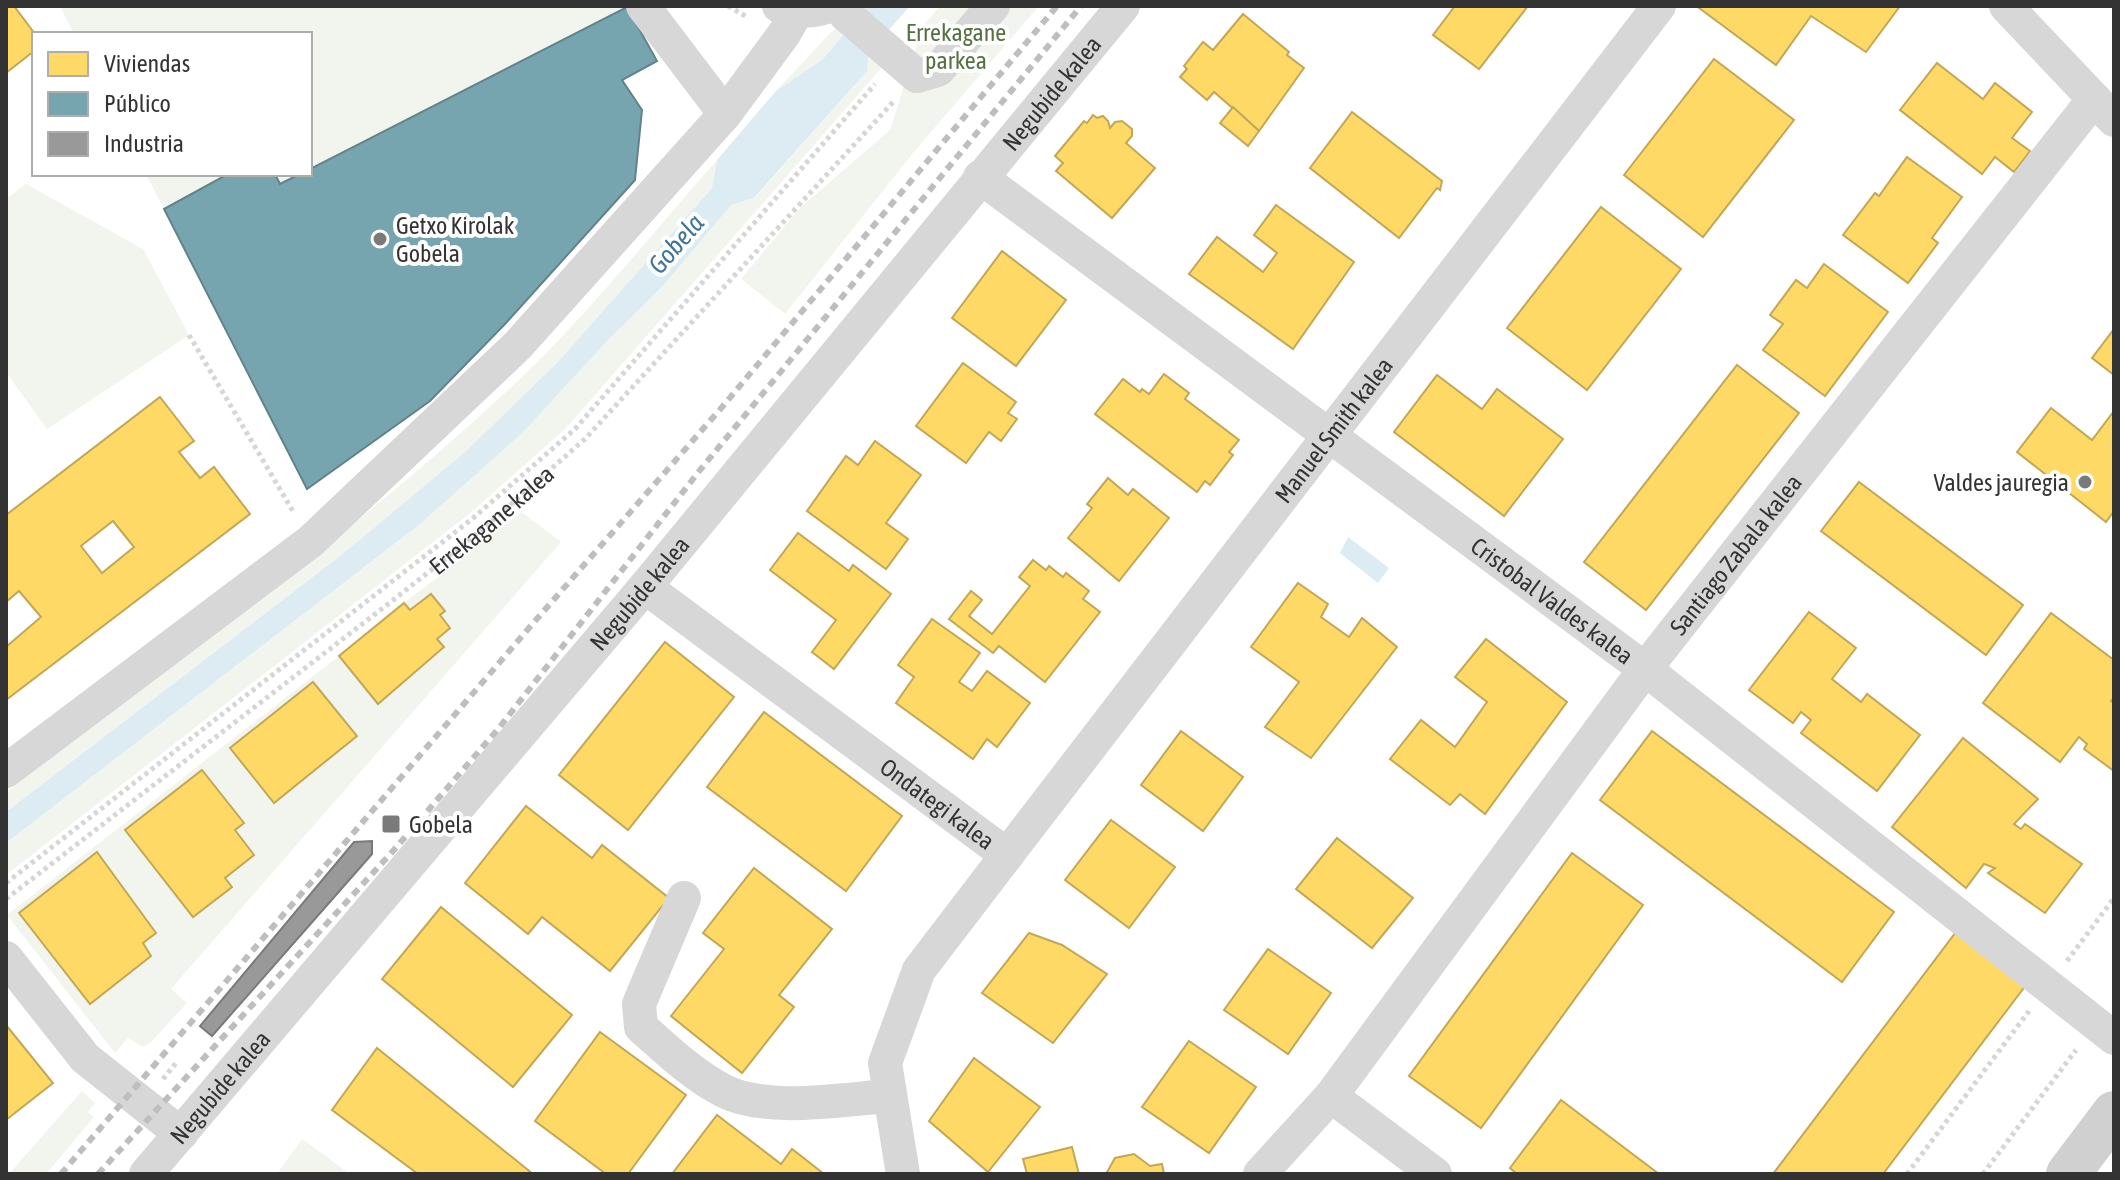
<svg xmlns="http://www.w3.org/2000/svg" width="2120" height="1180" viewBox="0 0 2120 1180" font-family="'Asap Condensed',sans-serif">
<style>
.green{fill:#f1f5ed}
.water{fill:#ddebf3}
.homes{fill:#ffd966;stroke:#c2a757;stroke-width:2;fill-rule:evenodd}
.public{fill:#76a5af;stroke:#62838a;stroke-width:2}
.industry{fill:#999;stroke:#7a7a7a;stroke-width:2}
.lines{fill:none;stroke-linecap:round;stroke-linejoin:round}
.path{stroke:#d6d6d6;stroke-width:5;stroke-dasharray:4 4;stroke-linecap:butt}
.street{stroke:#d7d7d7;stroke-width:34}
.secondary{stroke:#d0d0d0;stroke-width:44}
.rail{stroke:#bebebe;stroke-width:6;stroke-dasharray:8 6;stroke-linecap:butt}
.street-bridge{stroke:#d7d7d7;stroke-width:34}
.poi-dot{fill:#7a7a7a;stroke:#fff;stroke-width:3}
.labels{text-anchor:middle;dominant-baseline:central;stroke-width:8;stroke-linejoin:round;paint-order:stroke}
.park-label{font-size:24px;fill:#56703f;stroke:#fff}
.street-label{font-size:24px;fill:#333;stroke:#fff}
.poi-label{font-size:24px;fill:#333;stroke:#fff;text-anchor:start}
.water-label{font-size:26px;font-style:italic;fill:#3f7597;stroke:#fff}
</style>
<rect width="100%" height="100%" fill="#fff"/>
<!-- green -->
<g class="green">
<path d="M60,6H627L657,61L623,80L642,110L554,269L506,323L430,400L307,489L146,174H310V34H74Z"/>
<path d="M940,6H1039L913,153L785,314L741,279L800,208L890,130L923,26Z"/>
<path d="M839,24L846,30L822,60L776,91Z"/>
<path d="M869,52L884,65L566,428L469,514L6,875V843L420,524L521,433L608,340L662,287L731,205L755,198L867,71Z"/>
<path d="M717,160L712,188L557,363L464,453L344,553L6,812V793C174,661 349,538 506,392C582,322 648,238 717,160Z"/>
<path d="M26,184L143,249L189,335L47,429L6,372V199Z"/>
<path d="M522,512L561,542L171,989L187,1003L150,1043L143,1047L128,1038L115,1053L7,915L339,656L379,703L443,646L437,639L450,628L440,615L444,610L431,594L410,610L404,603Z"/>
<path d="M82,1091L95,1103L88,1112L94,1117L46,1174H9Z"/>
<path d="M302,1139L350,1174H277Z"/>
</g>
<!-- water -->
<g class="water">
<path d="M867,6H910L869,52L867,71L754,198L731,205L662,287L608,340L522,433L420,524L6,843V812L344,553L464,453L557,363L712,188L717,160L776,91L822,60Z"/>
<path d="M1348,537L1389,568L1378,583L1340,553Z"/>
</g>
<!-- homes -->
<g class="homes">
<path d="M6,6H14L35,34L34,51L6,73Z"/>
<path d="M1455,6H1528L1479,69L1433,35Z"/>
<path d="M1701,6H1900L1866,52L1811,16L1776,65L1699,8Z"/>
<path d="M1243,14L1289,52L1287,55L1304,68L1259,131L1214,92L1207,100L1180,77L1187,69L1184,66L1203,42L1213,50Z"/>
<path d="M1714,59L1794,120L1703,237L1624,175Z"/>
<path d="M1937,63L1983,99L1995,83L2032,112L2012,138L2030,151L2014,172L1995,157L1982,174L1900,110Z"/>
<path d="M1233,107L1259,131L1248,146L1220,123Z"/>
<path d="M1352,112L1442,181L1440,190L1437,188L1399,238L1310,168Z"/>
<path d="M1093,115L1097,118L1103,116L1108,121L1110,128L1115,122L1122,121L1132,129V136L1126,143L1155,168L1112,218L1056,171L1063,163L1055,156L1084,121L1087,123Z"/>
<path d="M1907,157L1962,197L1932,238L1938,243L1908,283L1843,235L1875,193L1879,196Z"/>
<path d="M1276,205L1354,262L1293,349L1189,274L1217,237L1263,272L1277,253L1254,235Z"/>
<path d="M1601,207L1681,269L1587,390L1507,328Z"/>
<path d="M1002,251L1066,300L1016,366L952,318Z"/>
<path d="M1824,264L1888,312L1825,396L1763,350L1783,324L1770,315L1796,280L1807,288Z"/>
<path d="M2114,329V375L2092,358Z"/>
<path d="M963,363L1016,402L1008,413L1017,419L1001,441L989,432L966,463L916,426Z"/>
<path d="M1737,365L1799,413L1646,610L1584,562Z"/>
<path d="M1164,374L1189,393L1185,399L1239,440L1229,452L1233,455L1210,485L1205,481L1197,492L1095,414L1123,379L1140,392L1142,389L1149,394Z"/>
<path d="M1437,375L1482,409L1497,389L1563,439L1504,516L1394,432Z"/>
<path d="M160,397L194,441L179,452L200,478L214,467L250,514L6,700V647L41,617L19,591L6,602V515ZM113,521L134,547L102,573L81,546Z"/>
<path d="M2051,408L2092,440L2114,411V511L2106,522L2017,452Z"/>
<path d="M875,441L921,475L886,523L908,539L886,569L807,511L846,456L858,465Z"/>
<path d="M1108,478L1128,495L1133,489L1169,518L1119,581L1068,538L1092,508L1087,504Z"/>
<path d="M1859,482L2023,605L1986,655L1821,531Z"/>
<path d="M798,533L849,571L853,565L891,594L834,669L812,652L836,620L770,570Z"/>
<path d="M1033,560L1046,570L1049,566L1063,577L1066,573L1089,591L1083,599L1100,612L1045,682L999,646L993,653L949,619L971,591L982,600L969,616L992,634L1030,586L1019,577Z"/>
<path d="M1298,583L1328,604L1321,617L1349,637L1362,618L1397,647L1311,758L1265,727L1299,682L1251,647Z"/>
<path d="M431,594L445,611L440,615L450,628L437,639L444,647L378,704L339,656L404,603L410,610Z"/>
<path d="M1809,612L1856,648L1832,679L1861,702L1867,694L1920,735L1877,791L1801,733L1811,720L1801,712L1793,723L1749,690Z"/>
<path d="M2051,613L2114,660V698L2111,701L2114,703V771L2084,749L2087,744L2079,737L2060,762L1983,703Z"/>
<path d="M932,619L980,653L959,682L972,691L987,671L1030,703L997,747L987,739L973,759L896,703L914,677L898,665Z"/>
<path d="M1486,639L1567,702L1485,814L1460,794L1450,805L1390,759L1421,720L1455,747L1487,702L1455,677Z"/>
<path d="M665,642L734,697L628,830L559,775Z"/>
<path d="M313,682L357,736L274,803L230,748Z"/>
<path d="M764,712L902,816L846,891L707,787Z"/>
<path d="M1181,731L1243,777L1203,831L1141,785Z"/>
<path d="M1652,731L1894,912L1842,982L1600,800Z"/>
<path d="M1963,738L2038,799L2014,824L2021,829L2025,824L2082,864L2045,913L1988,873L1995,868L1984,864L1966,888L1892,827Z"/>
<path d="M202,770L244,823L235,830L254,855L225,878L232,887L193,917L125,830Z"/>
<path d="M526,806L592,858L602,845L669,898L610,971L542,917L528,934L465,883Z"/>
<path d="M1111,820L1175,867L1129,928L1065,880Z"/>
<path d="M1337,838L1413,898L1372,948L1296,889Z"/>
<path d="M97,852L156,933L143,943L151,956L90,1004L19,913Z"/>
<path d="M1572,853L1643,905L1481,1128L1409,1076Z"/>
<path d="M754,868L832,929L779,995L794,1007L742,1073L671,1016L724,949L703,933Z"/>
<path d="M441,907L572,1015L513,1087L382,979Z"/>
<path d="M1956,932L2026,985L1883,1174H1773Z"/>
<path d="M1029,933L1062,945L1107,974L1053,1043L982,993Z"/>
<path d="M1268,949L1331,993L1288,1054L1224,1010Z"/>
<path d="M6,1025L53,1083L6,1120Z"/>
<path d="M600,1032L686,1095L628,1174H606L535,1121Z"/>
<path d="M1189,1041L1256,1087L1209,1153L1142,1107Z"/>
<path d="M377,1048L533,1174H418L332,1110Z"/>
<path d="M974,1058L1040,1107L988,1172L929,1121Z"/>
<path d="M1561,1100L1659,1174H1517L1510,1168Z"/>
<path d="M717,1115L781,1164L792,1149L824,1174H672Z"/>
<path d="M1072,1147L1079,1174H1027L1023,1159Z"/>
<path d="M1134,1154L1150,1166L1162,1164L1164,1174H1106L1115,1158Z"/>
</g>
<!-- public -->
<path class="public" d="M627,7L657,61L622,80L642,110L635,180L506,323L430,401L307,489L164,209L228,174H275L280,184L300,174H310V169Z"/>
<!-- industry -->
<path class="industry" d="M372,841V854L212,1036L200,1026L354,842Z"/>
<g class="lines">
<!-- path -->
<g class="path">
<path d="M728,6L747,17"/>
<path d="M189,335L294,513"/>
<path d="M6,883L472,519L575,429L875,84"/>
<path id="s1" d="M6,899L392,601L484,528L585,439L895,100"/>
<path d="M2067,961L2114,898"/>
<path d="M163,1079L176,1063"/>
<path d="M1907,1174L2029,1011"/>
<path d="M1983,1174L2076,1050"/>
</g>
<!-- street -->
<g class="street">
<path d="M643,6L725,114"/>
<path d="M779,6C796,11 812,13 829,6"/>
<path d="M2006,6L2114,120"/>
<path d="M917,76L938,70L993,6"/>
<path id="s2" d="M980,177L1645,669L2114,1038"/>
<path id="s3" d="M645,587L1007,855L919,970L885,1063L903,1174"/>
<path d="M6,771L311,541L518,345L725,114L784,34L797,11"/>
<path id="s4" d="M1007,855L1659,6"/>
<path d="M684,898L639,1004L641,1027C667,1050 694,1076 724,1091C768,1113 842,1099 890,1096"/>
<path d="M6,958L85,1058L181,1134"/>
<path id="s5" d="M1331,1096L1645,669L2094,99"/>
<path id="s6" d="M146,1174L645,587L1123,6"/>
<path d="M1260,1174L1331,1096L1435,1174"/>
</g>
<!-- secondary -->
<path class="secondary" d="M2068,1174L2114,1113"/>
<!-- rail -->
<g class="rail">
<path d="M61,1174L535,621L723,406L1057,6"/>
<path d="M98,1174L393,851L499,728L700,470L1081,6"/>
</g>
<!-- street-bridge -->
<path class="street-bridge" d="M845,14L917,76"/>
</g>
<!-- markers -->
<g class="poi-dot">
<circle cx="380" cy="239" r="8"/>
<circle cx="2085" cy="482" r="8"/>
<rect x="381" y="814" width="20" height="20" rx="4"/>
</g>
<g class="labels">
<!-- park labels -->
<g class="park-label">
<text x="956" y="32">Errekagane<tspan x="956" dy="28">parkea</tspan></text>
</g>
<!-- street labels -->
<g class="street-label">
<text stroke="none"><textPath href="#s6" startOffset="1410">Negubide kalea</textPath></text>
<text stroke="none"><textPath href="#s4" startOffset="536">Manuel Smith kalea</textPath></text>
<text stroke="none"><textPath href="#s1" startOffset="616">Errekagane kalea</textPath></text>
<text stroke="none"><textPath href="#s5" startOffset="676">Santiago Zabala kalea</textPath></text>
<text stroke="none"><textPath href="#s6" startOffset="762">Negubide kalea</textPath></text>
<text stroke="none"><textPath href="#s2" startOffset="712">Cristobal Valdes kalea</textPath></text>
<text stroke="none"><textPath href="#s3" startOffset="364">Ondategi kalea</textPath></text>
<text stroke="none"><textPath href="#s6" startOffset="114">Negubide kalea</textPath></text>
</g>
<!-- poi labels -->
<g class="poi-label">
<text x="396" y="225">Getxo Kirolak<tspan x="396" dy="28">Gobela</tspan></text>
<text x="2069" y="482" text-anchor="end">Valdes jauregia</text>
<text x="409" y="824">Gobela</text>
</g>
<!-- water labels -->
<g class="water-label">
<text transform="translate(676 244) rotate(-49)">Gobela</text>
</g>
</g>
<!-- border -->
<rect width="2120" height="1180" fill="none" stroke="#333333" stroke-width="16"/>
<!-- legend -->
<rect x="32" y="32" width="280" height="144" fill="#ffffff" stroke="#adadad" stroke-width="2"/>
<rect x="48" y="52" width="40" height="24" fill="#ffd966" stroke="#adadad" stroke-width="2"/>
<text x="104" y="72" font-size="24" fill="#333333">Viviendas</text>
<rect x="48" y="92" width="40" height="24" fill="#76a5af" stroke="#adadad" stroke-width="2"/>
<text x="104" y="112" font-size="24" fill="#333333">Público</text>
<rect x="48" y="132" width="40" height="24" fill="#999999" stroke="#adadad" stroke-width="2"/>
<text x="104" y="152" font-size="24" fill="#333333">Industria</text>
</svg>
